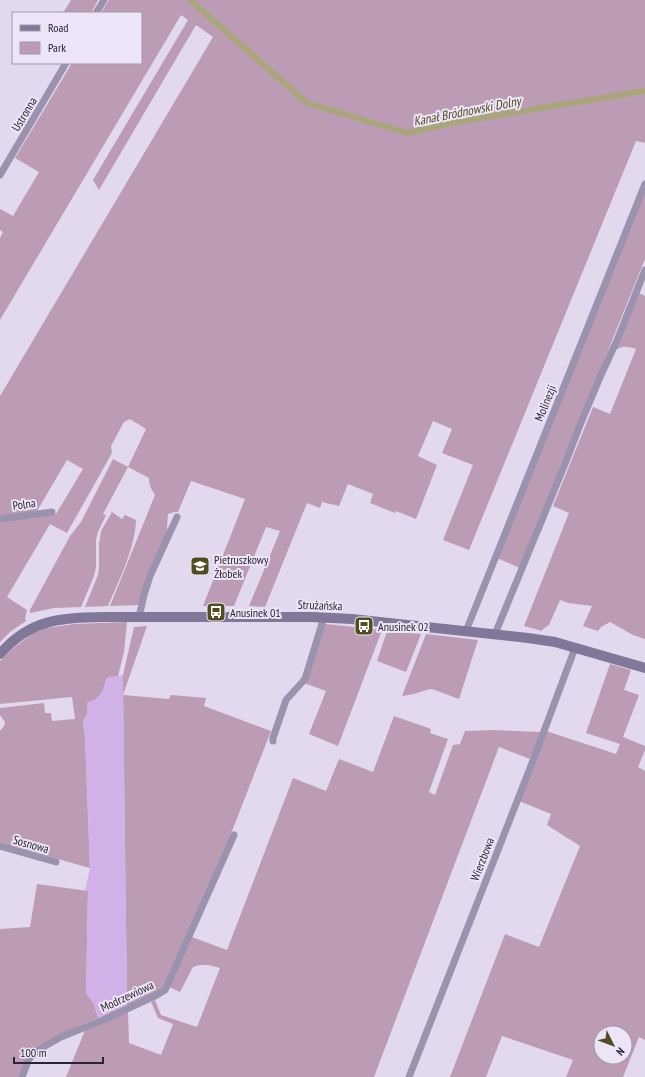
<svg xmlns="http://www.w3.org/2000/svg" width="645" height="1077" viewBox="0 0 645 1077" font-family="'PT Sans Narrow',sans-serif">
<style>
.green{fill:#bc9bb4;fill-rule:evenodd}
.sand{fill:#d0b2e8}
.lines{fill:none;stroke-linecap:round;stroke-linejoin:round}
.canal{stroke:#a9a67b;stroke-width:6}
.street{stroke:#9b92ad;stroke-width:7}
.secondary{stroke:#817899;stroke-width:10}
.labels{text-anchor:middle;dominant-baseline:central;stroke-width:4;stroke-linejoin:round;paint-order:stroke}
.street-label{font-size:12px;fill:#292632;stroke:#ede5f7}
.poi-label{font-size:12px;fill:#292632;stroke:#ede5f7;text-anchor:start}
.water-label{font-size:13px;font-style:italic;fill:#504e20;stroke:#ede5f7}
</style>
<rect width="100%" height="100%" fill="#e2d9ef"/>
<!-- green -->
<g class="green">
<path d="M71,0H98L91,13H63Z"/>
<path d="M109,0H645V143L636,141L469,550L443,540L473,465L442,453L452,429L433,421L418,456L437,465L416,519L396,511L395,513L370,503L373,494L348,484L339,506L322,502L320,508L307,503L265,607L249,606L280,531L266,527L234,606H203L245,499L191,481L178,512H174L168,514L167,527L168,531L139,605L110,606L155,495C151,489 149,485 149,478L128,467L103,514L106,515L98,532L96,540V567L94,576L81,607L54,608L30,613V610L70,536L81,522L113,459L128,467L146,429L130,419L124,422L111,446L112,453L67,533L50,524L7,597L27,610L25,618L26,621L10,632L0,642V521L56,514L83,469L67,460L37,511L0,516V396L213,37L196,25L99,190L93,180L188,20L181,15L0,320V238L3,232L0,230V209L13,216L39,172L15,158L72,63H141V13H101Z"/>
<path d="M645,190V259L520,568L497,558Z"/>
<path d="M639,293L645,296V639L633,635L610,622L601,627L598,631L583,626L592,606L568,603L560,600L549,625L543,629L542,631L524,626L569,513L553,506L593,407L610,414L636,349C628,347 623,345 616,350Z"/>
<path d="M112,512L122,519L125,515L136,520C135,549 119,580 108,606L85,607L98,575L99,568V544L101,531Z"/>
<path d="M127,622L124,652L118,676L107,678C102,692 102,698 87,703V714L83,722L85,736L90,868L0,843V731L4,726L5,722L0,715V708L44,703L45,713H51L52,721L75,719L72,697L0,704V661L12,649L33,633L46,628L74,624Z"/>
<path d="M325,624L355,627L382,630L338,746L309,734L326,691L304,683Z"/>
<path d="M147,626L123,695L169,699L171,695L206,698L204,706L271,731L232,831L161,991L127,1007L123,695V675L134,627Z"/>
<path d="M387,631L421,634L406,672L377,661Z"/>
<path d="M426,634L478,640L459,699L435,690L430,689L414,694L402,696Z"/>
<path d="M610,664L631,670L624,690L639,695L623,737L645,746V750L638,767L645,771V1040L639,1037L623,1077H566L573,1060L502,1036L486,1077H450L505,934L539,947L580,846L547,825L551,814L519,801L546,731L616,754L620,744L586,733ZM601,1033H625V1057H601Z"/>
<path d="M394,716L431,729L430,733L448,739L429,792L435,795L453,745L460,744L465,731L493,730L541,732L530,759L499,747L374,1077H66L86,1028L128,1012L129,1043L161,1055L173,1024L158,1018L151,1002L155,1000L161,1015L197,1027L220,968C209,965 204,963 193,967L180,992L169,987L192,937L227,950L293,778L326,791L339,759L373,772Z"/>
<path d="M37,884L88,891L86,993L94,1004L98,1018L59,1035L29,1053L20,1077H0V929L30,927Z"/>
</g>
<!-- sand -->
<path class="sand" d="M123,675L127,1007L98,1018L94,1004L86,993L88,891H85L90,868L85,736L83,722L87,714V703C102,698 102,692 107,678Z"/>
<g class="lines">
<!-- canal -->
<path class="canal" d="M190,0L307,103L407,133L456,122L645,91"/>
<!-- street -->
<g class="street">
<path d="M96,13L104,0"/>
<path d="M0,175L66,63"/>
<path d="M0,519L52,512"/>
<path d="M139,617L144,595L150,576L177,517"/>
<path d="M466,631L645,184"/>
<path d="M495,634L567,459L580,425L601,375L618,338L645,270"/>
<path d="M273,741V738L286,700L305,679L324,617"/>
<path d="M0,846L56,862"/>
<path d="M22,1077L29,1059L35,1053L45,1046L61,1037L103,1020L155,996L165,990L234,835"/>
<path d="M409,1077L534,758L575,648"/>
</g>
<!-- secondary -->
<path class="secondary" d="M0,654C31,618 62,618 106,617H312L352,619L528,638L555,642L645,668"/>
</g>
<!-- icons -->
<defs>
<symbol id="school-square" viewBox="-11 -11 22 22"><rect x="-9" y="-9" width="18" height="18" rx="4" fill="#504e20" stroke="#ede5f7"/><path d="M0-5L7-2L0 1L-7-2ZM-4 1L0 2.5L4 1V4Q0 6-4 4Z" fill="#fff"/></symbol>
<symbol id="bus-square" viewBox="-11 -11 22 22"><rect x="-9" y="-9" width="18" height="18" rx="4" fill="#504e20" stroke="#ede5f7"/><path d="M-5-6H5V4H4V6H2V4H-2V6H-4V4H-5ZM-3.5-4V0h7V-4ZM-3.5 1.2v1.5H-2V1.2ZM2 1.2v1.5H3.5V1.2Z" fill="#fff"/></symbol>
</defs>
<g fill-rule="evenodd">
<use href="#school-square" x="189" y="555" width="22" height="22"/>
<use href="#bus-square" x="205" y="601" width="22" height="22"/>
<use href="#bus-square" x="353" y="615" width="22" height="22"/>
</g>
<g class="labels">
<!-- street labels -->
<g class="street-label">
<text transform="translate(24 114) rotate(-59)">Ustronna</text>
<text transform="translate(545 403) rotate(-68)">Molinezji</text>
<text transform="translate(24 504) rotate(-8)">Polna</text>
<text transform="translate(320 605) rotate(2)">Strużańska</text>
<text transform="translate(31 844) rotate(16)">Sosnowa</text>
<text transform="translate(482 859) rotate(-69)">Wierzbowa</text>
<text transform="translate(127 996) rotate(-25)">Modrzewiowa</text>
</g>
<!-- poi labels -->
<g class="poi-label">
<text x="214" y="559">Pietruszkowy<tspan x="214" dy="14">Żłobek</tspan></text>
<text x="230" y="612">Anusinek 01</text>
<text x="378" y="626">Anusinek 02</text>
</g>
<!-- water labels -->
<g class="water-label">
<text transform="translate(467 111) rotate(-11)">Kanał Bródnowski Dolny</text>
</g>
</g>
<!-- legend -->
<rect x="12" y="12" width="130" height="52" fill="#ede5f7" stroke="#9f99a8"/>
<rect x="20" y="25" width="20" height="6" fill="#817899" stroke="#9f99a8"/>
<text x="48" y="32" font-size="12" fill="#292632">Road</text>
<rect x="20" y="42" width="20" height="12" fill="#bc9bb4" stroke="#9f99a8"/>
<text x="48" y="52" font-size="12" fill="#292632">Park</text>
<!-- north arrow -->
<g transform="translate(613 1045) rotate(132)"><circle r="19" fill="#ede5f7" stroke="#9f99a8"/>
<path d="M0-3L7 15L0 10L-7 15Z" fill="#504e20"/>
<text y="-6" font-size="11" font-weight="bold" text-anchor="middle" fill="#292632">N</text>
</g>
<!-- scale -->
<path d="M14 1057v6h89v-6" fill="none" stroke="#292632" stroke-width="2"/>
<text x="20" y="1057" font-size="12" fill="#292632" stroke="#ede5f7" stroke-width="3" paint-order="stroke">100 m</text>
</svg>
